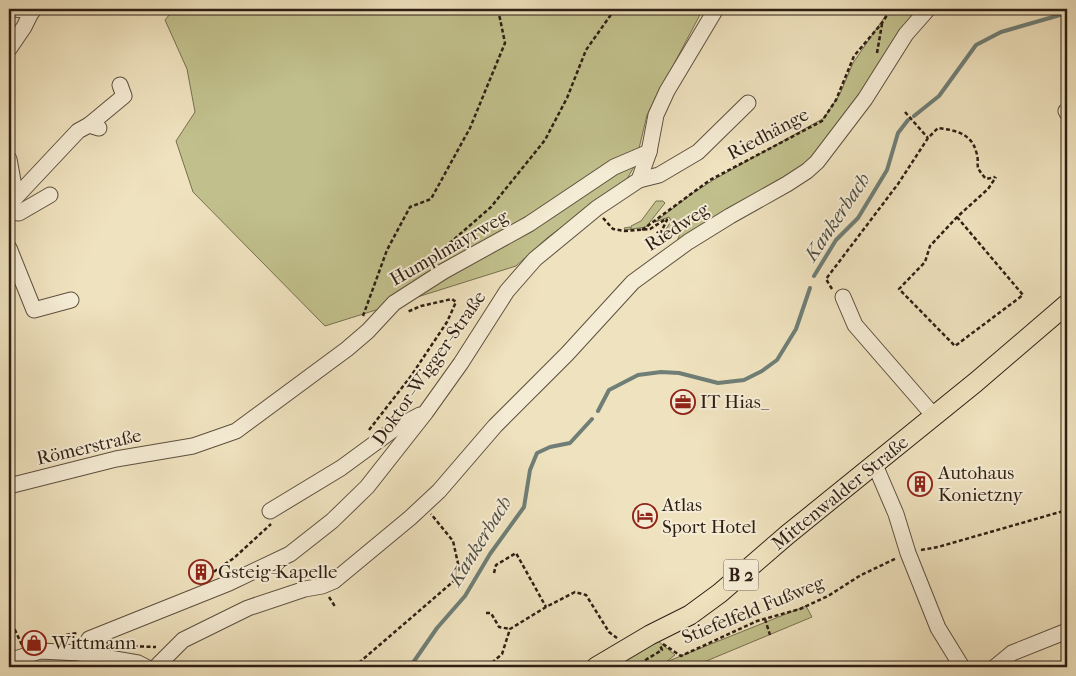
<svg xmlns="http://www.w3.org/2000/svg" width="1076" height="676" viewBox="0 0 1076 676" font-family="'IM FELL French Canon',serif">
<style>
.green{fill:#c1c08c;stroke:#787050}
.lines{fill:none;stroke-linecap:round;stroke-linejoin:round}
.stream{stroke:#6f7e76;stroke-width:4}
.minor-casing{stroke:#5e503e;stroke-width:17}
.major-casing{stroke:#2e1f14;stroke-width:21}
.path{stroke:#2e1f14;stroke-width:2.5;stroke-dasharray:4 2.5;stroke-linecap:butt}
.minor{stroke:#f5ecd5;stroke-width:15}
.major{stroke:#efe2be;stroke-width:19}
.labels{text-anchor:middle;dominant-baseline:central;stroke-width:4;stroke-linejoin:round;paint-order:stroke}
.shield{fill:#f5ecd5;stroke:#6a5c4e;stroke-width:1}
.shield-label{font-size:18px;font-weight:bold;fill:#2e1f14}
.street-label{font-size:19px;fill:#2e1f14;stroke:#f5ecd5}
.poi-label{font-size:19px;fill:#2e1f14;stroke:#f5ecd5;text-anchor:start}
.water-label{font-size:20px;font-style:italic;fill:#4f4e45;stroke:#f5ecd5}
</style>
<rect width="100%" height="100%" fill="#efe2be"/>
<filter id="stains"><feTurbulence type="fractalNoise" baseFrequency=".004" numOctaves="4"/><feColorMatrix values="0 0 0 0 .2 0 0 0 0 .09 0 0 0 0 .02 0 0 0 .5 -.17"/></filter>
<radialGradient id="worn" r=".72"><stop offset=".6" stop-color="#630" stop-opacity="0"/><stop offset="1" stop-color="#630" stop-opacity=".3"/></radialGradient>
<!-- green -->
<g class="green">
<path d="M174,9H703L647,115L635,165L627,179L547,238L516,266L325,326L193,192L176,141L195,112L187,69L165,20Z"/>
<path d="M890,9H922L880,71L802,170L674,249L685,221L661,238L671,221L669,217L655,222L693,193L715,179L824,118L840,94L853,63Z"/>
<path d="M656,201H663L665,203L646,227L625,230L624,228L630,227L631,229V226L641,221Z"/>
<path d="M806,606L812,617L692,667H669L663,663L656,667H604L652,636L675,655L666,662Z"/>
</g>
<g class="lines">
<!-- stream -->
<g class="stream">
<path d="M914,116L939,96L976,45L1001,32L1067,13"/>
<path d="M814,276L836,240L858,218L887,170L898,133L908,120"/>
<path d="M598,411L609,390L638,375L661,372L679,373L718,383L744,380L762,371L777,360L796,329L810,288"/>
<path d="M410,667L437,628L465,596L490,554L524,507L530,470L537,453L550,447L570,443L592,419"/>
</g>
<defs>
<g id="minor">
<path d="M14,9L33,11"/>
<path d="M9,49L24,27L33,9"/>
<path d="M1066,111L1067,113"/>
<path d="M89,125L124,96L120,85"/>
<path d="M9,159L16,197L9,207"/>
<path d="M639,180L659,175L698,152L748,103"/>
<path d="M16,197L78,131L89,125L99,128"/>
<path d="M9,212L19,213L50,195"/>
<path d="M9,248L34,310L71,300"/>
<path d="M843,297L855,325L934,416"/>
<path d="M875,465L896,514L908,553L938,628L962,667"/>
<path d="M9,486L116,459L193,446L236,431L347,349L368,331L394,303L444,271L529,224L614,167L649,152"/>
<path d="M270,511L341,468L397,427L420,415"/>
<path d="M80,653L89,639L229,583L290,554L332,521L367,487L426,412L461,363L507,291L535,259L597,208L639,180L649,152L656,115L667,91L716,9"/>
<path d="M9,661L40,651L80,653L138,663L146,667"/>
<path d="M156,667L183,640L248,608L305,589L322,586L334,581L410,518L439,491L495,426L567,354L633,282L688,242L730,216L787,184L807,171L817,162L865,99L906,34L928,9"/>
<path d="M995,667L1012,653L1067,631"/>
</g>
<path id="major" d="M596,667L650,635L690,615L720,593L787,535L976,382L1067,304"/>
</defs>
<!-- minor casing -->
<use href="#minor" class="minor-casing"/>
<!-- major casing -->
<use href="#major" class="major-casing"/>
<!-- path -->
<g class="path">
<path d="M877,53L882,24"/>
<path d="M905,112L928,138"/>
<path d="M957,217L1023,295L955,346L899,289L925,262L930,246L957,217L988,189L996,177"/>
<path d="M603,218L613,229L625,231L650,229L666,219"/>
<path d="M666,219L667,220L660,234L652,244L657,243L682,225"/>
<path d="M642,230L710,180L822,121L836,100L854,56L882,23L891,9"/>
<path d="M420,269L491,207L545,140L567,98L586,50L615,9"/>
<path d="M832,289L826,279L898,184L928,138L938,128C954,130 971,133 976,151C981,167 972,163 986,179L995,177"/>
<path d="M363,316L387,250L410,207L431,199L470,128L505,43L498,9"/>
<path d="M369,430L411,376L447,322L456,302L452,299L421,306L407,312"/>
<path d="M921,550L938,547L1067,510"/>
<path d="M494,573L496,565L516,553L546,607"/>
<path d="M209,576L212,573L234,558L271,524"/>
<path d="M329,597L336,608"/>
<path d="M486,613H491L499,627L510,629"/>
<path d="M765,619L770,635"/>
<path d="M9,628H14L22,645"/>
<path d="M66,635L77,633"/>
<path d="M663,644L681,656L757,621L800,609L828,596L861,575L897,558"/>
<path d="M127,646L156,647"/>
<path d="M354,667L455,580L459,568L453,541L431,514"/>
<path d="M487,667L502,654L510,629L546,607L575,592L586,595L609,632L617,638"/>
<path d="M634,667L662,650L660,645"/>
</g>
<!-- minor -->
<use href="#minor" class="minor"/>
<!-- major -->
<use href="#major" class="major"/>
</g>
<!-- icons -->
<defs>
<symbol id="office-ring" viewBox="-11 -11 22 22"><circle r="9.5" fill="#f5ecd5" stroke="#8f2418" stroke-width="1.5"/><path d="M-6-3h4V-5.5h4V-3h4V5H-6ZM-1-4.5V-3h2v-1.5ZM-6 0V1H6V0Z" fill="#8f2418"/></symbol>
<symbol id="building-ring" viewBox="-11 -11 22 22"><circle r="9.5" fill="#f5ecd5" stroke="#8f2418" stroke-width="1.5"/><path d="M-4-6H4V6H1V3H-1V6H-4ZM-2.5-4.3h1.7v1.8h-1.7ZM.8-4.3h1.7v1.8H.8ZM-2.5-1h1.7V.8h-1.7ZM.8-1h1.7V.8H.8Z" fill="#8f2418"/></symbol>
<symbol id="hotel-ring" viewBox="-11 -11 22 22"><circle r="9.5" fill="#f5ecd5" stroke="#8f2418" stroke-width="1.5"/><path d="M-6-4.5h1.5V1H6V5H4.5V3h-9V5H-6ZM-4 0a1.8 1.8 0 1 1 3.6 0ZM.5 0V-2.5h3Q6-2.5 6 0Z" fill="#8f2418"/></symbol>
<symbol id="shop-ring" viewBox="-11 -11 22 22"><circle r="9.5" fill="#f5ecd5" stroke="#8f2418" stroke-width="1.5"/><path d="M-5-2.5h2.3a2.7 3.5 0 0 1 5.4 0H5L5.5 6h-11ZM-1.5-2.5h3a1.5 2.3 0 0 0-3 0Z" fill="#8f2418"/></symbol>
</defs>
<g fill-rule="evenodd">
<use href="#office-ring" x="669" y="388" width="28" height="28"/>
<use href="#building-ring" x="906" y="470" width="28" height="28"/>
<use href="#hotel-ring" x="631" y="502" width="28" height="28"/>
<use href="#building-ring" x="187" y="558" width="28" height="28"/>
<use href="#shop-ring" x="20" y="629" width="28" height="28"/>
</g>
<g class="labels">
<!-- shield labels -->
<rect class="shield" x="723.5" y="559.5" width="35" height="31" rx="4"/>
<g class="shield-label">
<text x="741" y="575">B 2</text>
</g>
<!-- street labels -->
<g class="street-label">
<text transform="translate(768 134) rotate(-28)">Riedhänge</text>
<text transform="translate(677 227) rotate(-33)">Riedweg</text>
<text transform="translate(449 248) rotate(-30)">Humplmayrweg</text>
<text transform="translate(429 368) rotate(-55)">Doktor-Wigger-Straße</text>
<text transform="translate(89 447) rotate(-13)">Römerstraße</text>
<text transform="translate(840 493) rotate(-39)">Mittenwalder Straße</text>
<text transform="translate(753 610) rotate(-22)">Stiefelfeld Fußweg</text>
</g>
<!-- poi labels -->
<g class="poi-label">
<text x="700" y="402">IT Hias_</text>
<text x="938" y="473">Autohaus<tspan x="938" dy="22">Konietzny</tspan></text>
<text x="662" y="505">Atlas<tspan x="662" dy="22">Sport Hotel</tspan></text>
<text x="218" y="572">Gsteig-Kapelle</text>
<text x="52" y="643">Wittmann</text>
</g>
<!-- water labels -->
<g class="water-label">
<text transform="translate(837 217) rotate(-56)">Kankerbach</text>
<text transform="translate(480 541) rotate(-58)">Kankerbach</text>
</g>
</g>
<!-- margin -->
<rect width="1076" height="676" fill="none" stroke="#efe2be" stroke-width="30"/>
<rect x="10" y="10" width="1056" height="656" fill="none" stroke="#2e1f14" stroke-width="2.5"/>
<rect x="15" y="15" width="1046" height="646" fill="none" stroke="#2e1f14"/>
<rect width="100%" height="100%" filter="url(#stains)"/>
<rect width="100%" height="100%" fill="url(#worn)"/>
</svg>
